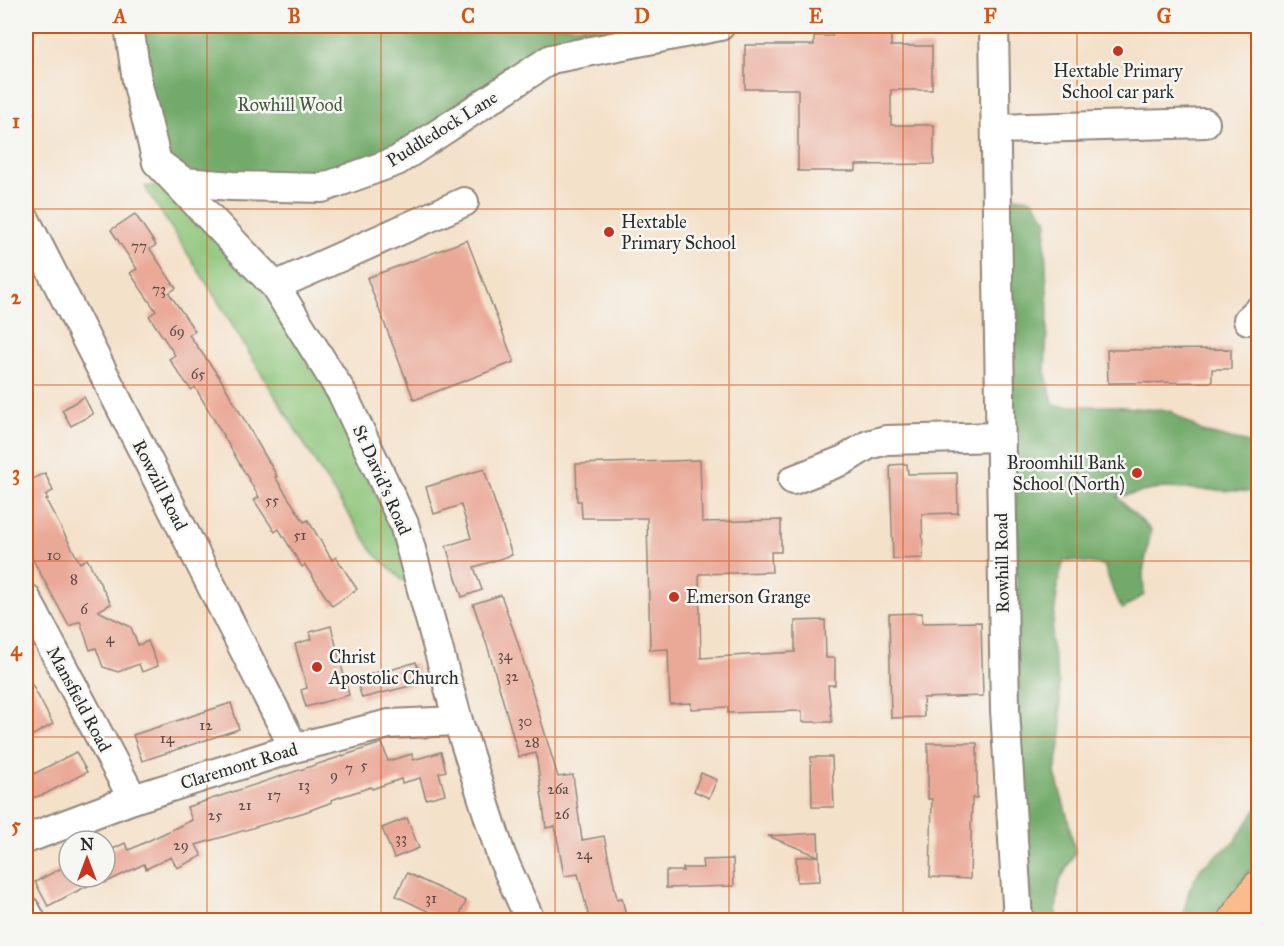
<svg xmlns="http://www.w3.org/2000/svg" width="1284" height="946" viewBox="0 0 1284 946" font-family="'IM FELL Great Primer',serif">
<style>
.green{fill:#8dc579;stroke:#5c7852;stroke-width:1.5}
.forest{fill:#72aa69;stroke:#4e6a4a;stroke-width:1.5}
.building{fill:#eaa897}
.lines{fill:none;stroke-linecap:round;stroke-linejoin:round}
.minor-casing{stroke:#90867a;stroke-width:32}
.major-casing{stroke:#90867a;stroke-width:36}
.minor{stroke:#fff;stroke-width:28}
.major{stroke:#fbbb8c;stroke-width:33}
.grid{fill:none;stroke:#d5540f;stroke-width:1.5;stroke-opacity:0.55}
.poi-dot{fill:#c8321e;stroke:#f6f6f2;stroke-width:2}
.labels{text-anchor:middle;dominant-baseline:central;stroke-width:5;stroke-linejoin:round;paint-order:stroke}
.number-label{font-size:15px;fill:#5b4a46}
.poi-label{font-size:18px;fill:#2b2b2b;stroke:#f6f6f2;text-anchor:start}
.park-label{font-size:18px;fill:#485942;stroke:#f6f6f2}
.street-label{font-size:18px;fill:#2b2b2b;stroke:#f6f6f2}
.neatline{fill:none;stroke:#d5540f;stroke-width:2}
.grid-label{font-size:20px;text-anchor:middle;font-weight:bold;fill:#d5540f}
</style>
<rect width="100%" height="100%" fill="#f6f6f2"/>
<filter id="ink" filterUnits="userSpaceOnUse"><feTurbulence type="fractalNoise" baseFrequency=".0167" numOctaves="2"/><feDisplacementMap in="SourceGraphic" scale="12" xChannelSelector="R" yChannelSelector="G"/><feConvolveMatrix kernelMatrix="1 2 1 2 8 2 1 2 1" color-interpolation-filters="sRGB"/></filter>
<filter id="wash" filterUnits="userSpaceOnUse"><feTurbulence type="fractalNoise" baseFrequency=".008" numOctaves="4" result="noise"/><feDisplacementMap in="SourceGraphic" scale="24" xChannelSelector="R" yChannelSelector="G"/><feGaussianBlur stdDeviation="1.35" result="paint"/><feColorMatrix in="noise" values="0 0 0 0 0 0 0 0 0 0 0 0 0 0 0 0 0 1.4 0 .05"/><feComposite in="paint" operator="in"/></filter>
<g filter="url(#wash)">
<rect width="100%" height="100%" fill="#f4e1ca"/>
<!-- green -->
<path class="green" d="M175,182L275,287L421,587L402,580L374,553L329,485L214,295L145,187Z"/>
<!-- forest -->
<g class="forest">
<path d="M131,26H711L551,58L395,160L321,186L231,183L161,161Z"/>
<path d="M1005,196L1032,199L1047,221L1045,242L1048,313L1045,371L1054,406H1113L1170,411L1203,432L1258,445V492L1163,488L1117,497L1151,530L1143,572L1144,595L1122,609L1114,594L1104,565L1064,560L1059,578L1051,640L1059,685L1062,734L1055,773L1068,819L1075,852L1059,883L1056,914L1060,920H1031L1028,851L1017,694V532Z"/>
<path d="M1258,807V861L1213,920H1182L1189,890L1201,868L1234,842Z"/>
</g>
<g id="blocks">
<!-- building -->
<g class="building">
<path d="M891,26V46H932V90H891V125H934V164L856,165V171H798V89H745V45H814V36H833L832,27Z"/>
<path d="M135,214L156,245L150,249L176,288L169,293L195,331L189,335L220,378L277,476L275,477L304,522L308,520L332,560L336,557L357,589L332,606L305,565L302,567L279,529L275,532L254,500L259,497L195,387L191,390L169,359L175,355L149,316L156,311L130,273L137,269L111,230Z"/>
<path d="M467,240L514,362L414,400L367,278Z"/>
<path d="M1231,349V369H1212V382L1108,383L1107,350Z"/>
<path d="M84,397L93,414L71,426L62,410Z"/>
<path d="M700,460L702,522L781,520V552H771L772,572L699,574L701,658L795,652V621L825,620L826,658H835V685H828L832,722H802V711L728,713V707L691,709V703L670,704L668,649L650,650L647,518H582L581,501H577L576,464Z"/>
<path d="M907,464L908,474L957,473L958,513L922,514L923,558L893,559L890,465Z"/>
<path d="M484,469L512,555L474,567L482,590L462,597L446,546L471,538L461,505L434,514L426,487Z"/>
<path d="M45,473L53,491L45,495L48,499L46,500L80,563L87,559L111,604L98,611L131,627L138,645L148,641L158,666L142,672L139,664L118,672L103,667L96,648L90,650L80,621L69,626L26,547V482Z"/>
<path d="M501,595L517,640L558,777L573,775L582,840L604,836L617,899L622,898L627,921H590L578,874L564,876L555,826L546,828L536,753L519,757L488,648L473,604Z"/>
<path d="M922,613V623L981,622L983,696L923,698L924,717L891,718L889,614Z"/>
<path d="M331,626L349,695L306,707L301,690L307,688L295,644L312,639L310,632Z"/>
<path d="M416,662L422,681L418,682V684L362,698L356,678L381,671V673Z"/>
<path d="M26,673L53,724L26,739Z"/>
<path d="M231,703L239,729L142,761L133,735Z"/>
<path d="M382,743L388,761L412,754L413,760L441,752L446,771L439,773L445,794L426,799L420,778L402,783L401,779L372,789L371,787L331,800L332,802L305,812L196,845L202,856L177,868L171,857L146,869L144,864L105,883V853L125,843L129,850L192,820L187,807Z"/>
<path d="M928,743H977V798H972L970,879L930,877L932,799H928Z"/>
<path d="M76,752L87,772L45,794L26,800V778Z"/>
<path d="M811,757H832L834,807H812Z"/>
<path d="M701,773L717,780L709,798L694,791Z"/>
<path d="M407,818L419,848L394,858L382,828Z"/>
<path d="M818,833L820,881L797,882L796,857L818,856L768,836Z"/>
<path d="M733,859L734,886L666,888V871H683V868H703L702,860Z"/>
<path d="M69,864V877H105L48,906L35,882Z"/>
<path d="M407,873L466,901L457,921H448L396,896Z"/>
</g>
</g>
</g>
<g filter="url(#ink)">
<use href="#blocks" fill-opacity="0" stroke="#90867a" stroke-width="1.5"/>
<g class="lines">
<defs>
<g id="minor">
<path d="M129,26L137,81L157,162L184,182L232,186L322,188L397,161L551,59L720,26"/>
<path d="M994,26L1005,710L1018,920"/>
<path d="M996,129L1205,123"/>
<path d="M157,162L275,286L342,393L404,524L458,721L501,855L530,920"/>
<path d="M26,221L294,748"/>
<path d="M275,286L464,202"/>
<path d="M1248,320L1258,311"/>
<path d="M793,480L844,460L868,445L886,440L1000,437"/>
<path d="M26,598L133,799"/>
<path d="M26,839L133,799L294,748L389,724L458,721"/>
<path d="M26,911L31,920"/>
</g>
<path id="major" d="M1235,920L1258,888"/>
</defs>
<!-- minor casing -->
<use href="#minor" class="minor-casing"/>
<!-- major casing -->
<use href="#major" class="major-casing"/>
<!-- minor -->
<use href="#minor" class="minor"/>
<!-- major -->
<use href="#major" class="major"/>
</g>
</g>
<!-- grid -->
<path class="grid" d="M207,26V920M381,26V920M555,26V920M729,26V920M903,26V920M1077,26V920M26,209H1258M26,385H1258M26,561H1258M26,737H1258"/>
<!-- markers -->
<g class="poi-dot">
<circle cx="1118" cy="51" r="6"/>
<circle cx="609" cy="232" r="6"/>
<circle cx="1137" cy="473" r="6"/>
<circle cx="674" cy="597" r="6"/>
<circle cx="317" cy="667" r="6"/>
</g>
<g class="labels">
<!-- number labels -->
<g class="number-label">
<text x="139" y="246">77</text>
<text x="159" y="289">73</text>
<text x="177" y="331">69</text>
<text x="198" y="374">65</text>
<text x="272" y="500">55</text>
<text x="300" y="535">51</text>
<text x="54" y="555">10</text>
<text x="74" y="579">8</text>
<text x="84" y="609">6</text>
<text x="110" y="638">4</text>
<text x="505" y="655">34</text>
<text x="512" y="676">32</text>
<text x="525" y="721">30</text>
<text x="206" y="725">12</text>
<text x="167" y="738">14</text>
<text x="532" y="742">28</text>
<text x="364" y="765">5</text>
<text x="349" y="768">7</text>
<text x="334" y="775">9</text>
<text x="304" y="785">13</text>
<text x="558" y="789">26a</text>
<text x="274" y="795">17</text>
<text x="245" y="805">21</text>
<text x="562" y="814">26</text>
<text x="215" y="815">25</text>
<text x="401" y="838">33</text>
<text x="181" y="845">29</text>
<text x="584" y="854">24</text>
<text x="431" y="898">31</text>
</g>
<!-- poi labels -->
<g class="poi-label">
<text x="1118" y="71" text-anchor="middle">Hextable Primary<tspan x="1118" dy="21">School car park</tspan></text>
<text x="621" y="222">Hextable<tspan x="621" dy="21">Primary School</tspan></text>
<text x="1125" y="463" text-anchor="end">Broomhill Bank<tspan x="1125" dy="21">School (North)</tspan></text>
<text x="686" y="597">Emerson Grange</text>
<text x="329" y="657">Christ<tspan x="329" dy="21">Apostolic Church</tspan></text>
</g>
<!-- park labels -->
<g class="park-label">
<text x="290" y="105">Rowhill Wood</text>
</g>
<!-- street labels -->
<g class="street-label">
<text transform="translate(442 129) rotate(-32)">Puddledock Lane</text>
<text transform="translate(382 480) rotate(66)">St David's Road</text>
<text transform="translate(160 485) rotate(63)">Rowzill Road</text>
<text transform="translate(1002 563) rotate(-91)">Rowhill Road</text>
<text transform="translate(79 699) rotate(62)">Mansfield Road</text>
<text transform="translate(239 766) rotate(-17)">Claremont Road</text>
</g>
</g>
<!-- margin -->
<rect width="1284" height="946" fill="none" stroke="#f6f6f2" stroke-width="66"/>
<!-- north arrow -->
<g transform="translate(87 859)"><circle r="28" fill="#f6f6f2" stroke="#a5a5a2" stroke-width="1.5"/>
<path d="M0-4.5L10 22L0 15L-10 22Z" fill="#c8321e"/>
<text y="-9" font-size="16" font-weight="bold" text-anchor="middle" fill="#2b2b2b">N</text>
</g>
<rect x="33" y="33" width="1218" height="880" class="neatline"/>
<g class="grid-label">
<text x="120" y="23">A</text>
<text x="294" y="23">B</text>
<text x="468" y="23">C</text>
<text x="642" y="23">D</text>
<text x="816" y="23">E</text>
<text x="990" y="23">F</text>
<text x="1164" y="23">G</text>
<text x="16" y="128">1</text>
<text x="16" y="304">2</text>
<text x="16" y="480">3</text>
<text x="16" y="656">4</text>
<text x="16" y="832">5</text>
</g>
</svg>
